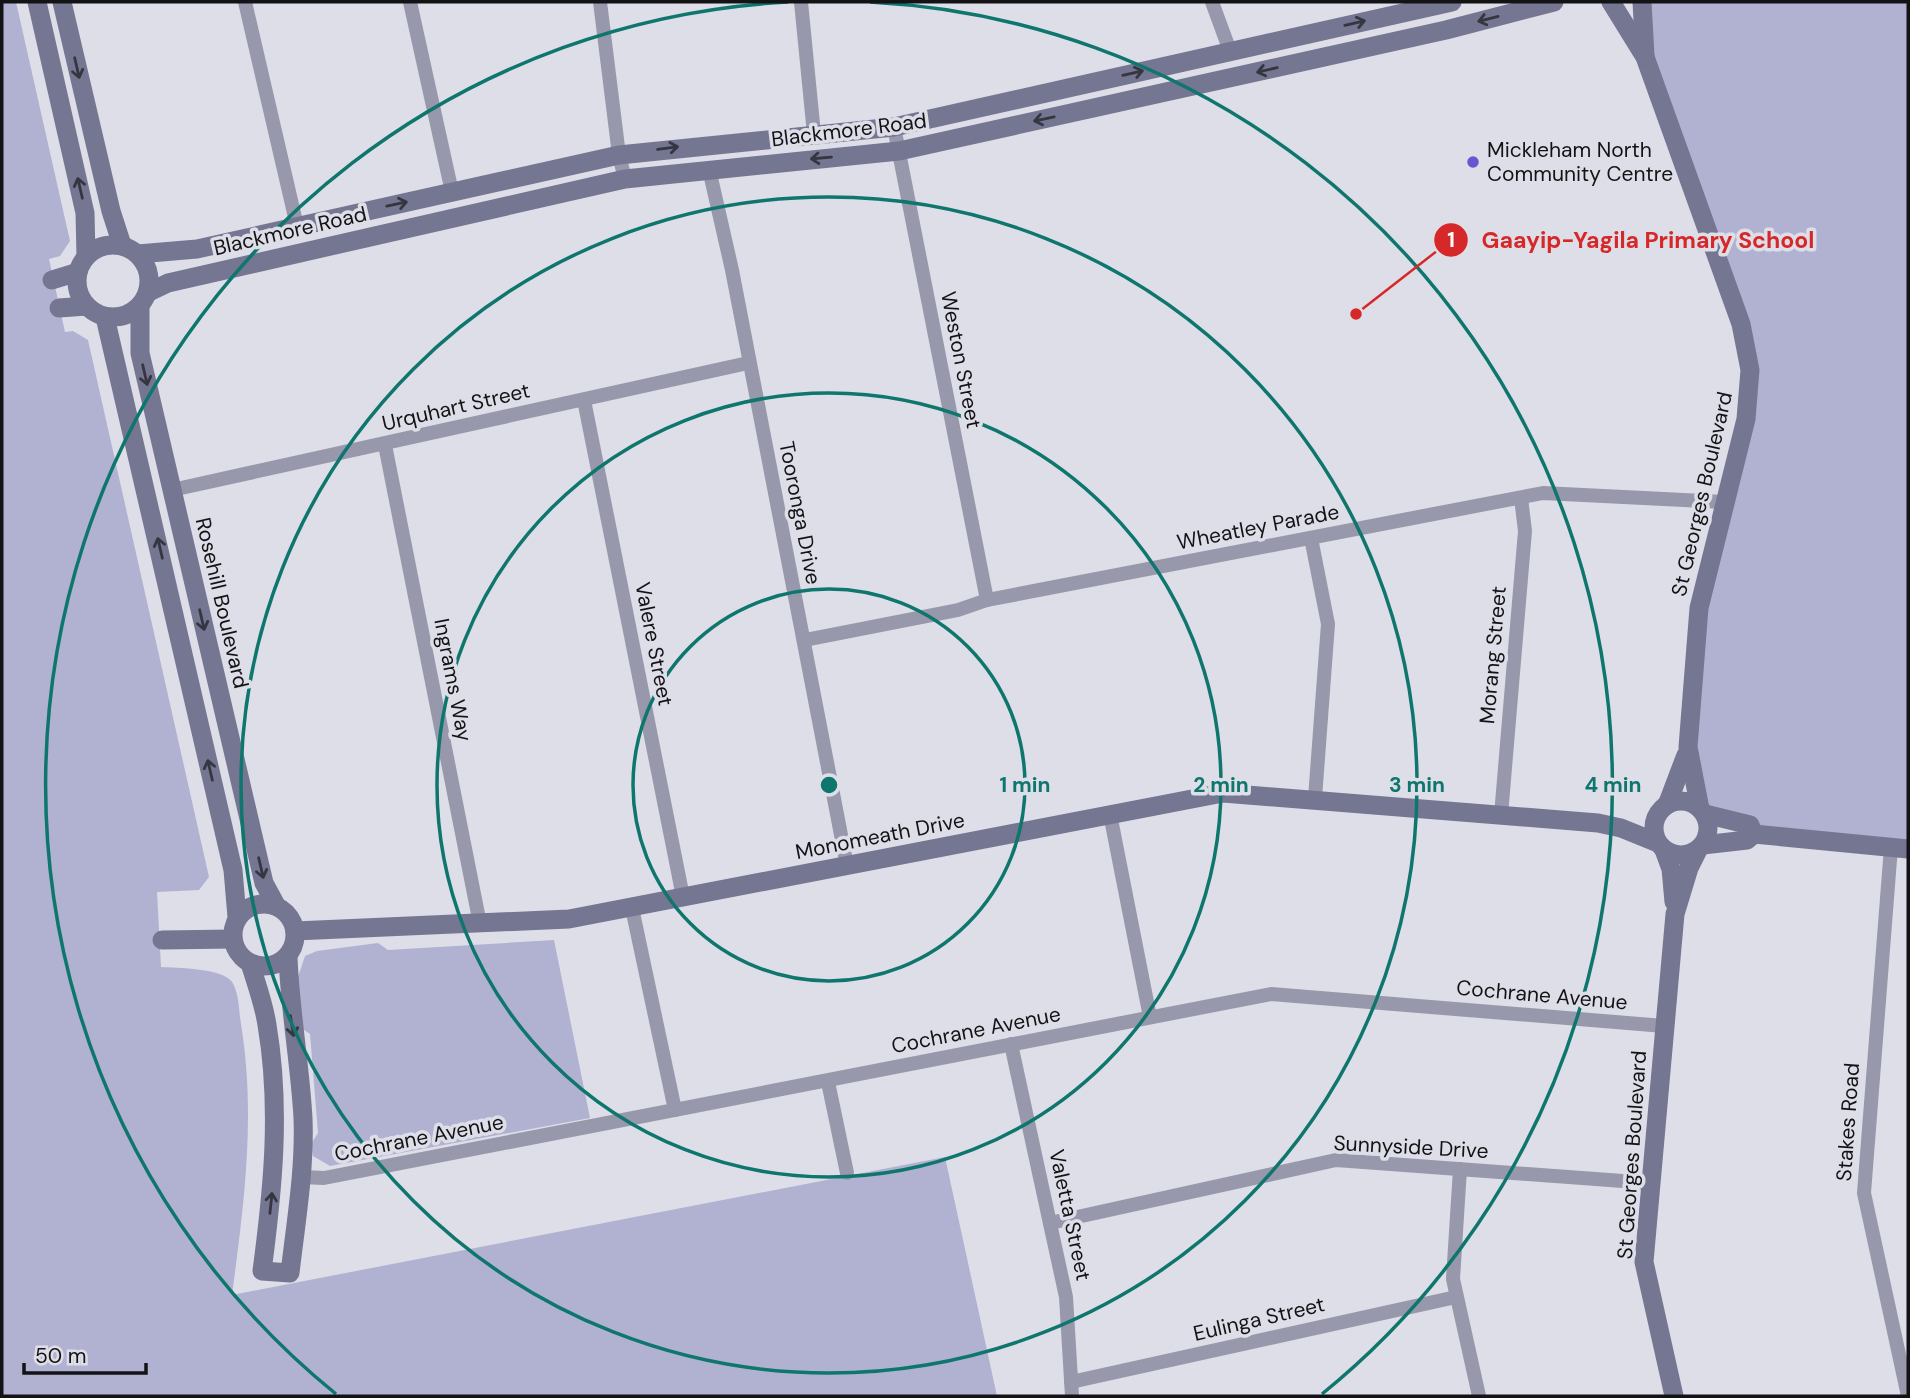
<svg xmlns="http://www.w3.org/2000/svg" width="1910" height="1398" viewBox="0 0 1910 1398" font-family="'DM Sans',sans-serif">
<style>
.green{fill:#b1b2d1}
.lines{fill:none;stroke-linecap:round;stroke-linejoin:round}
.street{stroke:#9798ab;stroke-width:14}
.secondary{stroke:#757691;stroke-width:19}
.oneway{stroke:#353641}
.ring{fill:none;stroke:#0f766e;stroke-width:3.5}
.poi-dot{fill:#6656cf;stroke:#dedee8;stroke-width:2.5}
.labels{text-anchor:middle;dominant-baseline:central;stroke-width:7;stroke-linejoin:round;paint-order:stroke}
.street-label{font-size:21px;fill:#131316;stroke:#dedee8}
.poi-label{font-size:21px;fill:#131316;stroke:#dedee8;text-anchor:start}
.centre{fill:#0f766e;stroke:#dedee8;stroke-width:3.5}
.ring-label{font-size:21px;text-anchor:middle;font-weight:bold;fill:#0f766e;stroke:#dedee8;stroke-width:7;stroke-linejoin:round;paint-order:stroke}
.leader{fill:none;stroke:#d62828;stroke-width:2.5}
.callout-dot{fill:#d62828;stroke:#dedee8;stroke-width:2.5}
.mark-label{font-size:21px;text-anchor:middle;font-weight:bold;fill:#fff}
.callout-label{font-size:23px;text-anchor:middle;font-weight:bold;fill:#d62828;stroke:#dedee8;stroke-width:7;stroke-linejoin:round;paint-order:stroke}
</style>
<rect width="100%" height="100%" fill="#dedee8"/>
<!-- green -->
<g class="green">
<path d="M2,2H16L70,241L60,256L49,259L65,332L73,331L88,340L209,877L199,890L157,892L161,967C177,968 223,968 232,982C239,992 239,1012 241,1024C256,1116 244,1204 232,1295L945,1157L997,1396H2Z"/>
<path d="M1642,2H1908V849L1754,834L1705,814L1694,787L1699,608L1750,370L1645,57Z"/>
<path d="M554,940L590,1118L330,1166L313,1156L311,1144L318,1133L310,1034L301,1028L298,977L305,956L317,951L378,943L388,950Z"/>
</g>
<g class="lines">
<!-- street -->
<g class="street">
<path d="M245,2L297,226"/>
<path d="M410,2L452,192"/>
<path d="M600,2L619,155L625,179"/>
<path d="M801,2L814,134"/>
<path d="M1212,2L1230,51"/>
<path d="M894,127L987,600"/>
<path d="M709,169L732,270L847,866"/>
<path d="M584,400L683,897"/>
<path d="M385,445L480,924"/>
<path d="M172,490L748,363"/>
<path d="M1311,538L1328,624L1315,798"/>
<path d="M805,640L958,610L987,600L1543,493L1724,502"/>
<path d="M1110,814L1150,1017"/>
<path d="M1501,815L1525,531L1521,498"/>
<path d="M1891,847L1864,1193L1908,1396"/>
<path d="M632,908L675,1110"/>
<path d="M1011,1044L1066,1297L1072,1396"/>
<path d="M828,1082L847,1173"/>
<path d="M1460,1169L1453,1279L1479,1396"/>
<path d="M302,1177L324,1178L1271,994L1664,1026"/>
<path d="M1050,1223L1336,1160L1650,1183"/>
<path d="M1071,1382L1456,1297"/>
</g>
<!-- secondary -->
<g class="secondary">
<path d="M37,2L85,213L86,256"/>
<path d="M62,2L111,211L122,245"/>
<path d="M1611,2L1645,57L1741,324L1750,370L1746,419L1699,608L1688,747L1700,809"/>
<path d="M1642,2L1645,56"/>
<circle cx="113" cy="281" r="36"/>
<path d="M138,254L197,249L619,155L894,127L1452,2"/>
<path d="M52,280L78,272"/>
<path d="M149,292L168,283L625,179L899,151L1446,30L1554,2"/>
<path d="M140,307V353L264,883L277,907"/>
<path d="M59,308L87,306"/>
<path d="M105,317L233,870L237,917"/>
<circle cx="1681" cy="828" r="27"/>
<path d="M1667,805L1686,755"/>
<path d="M1705,814L1750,825L1754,834"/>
<path d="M1703,845L1747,840L1754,834L1908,849"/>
<path d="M1664,850L1671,869L1674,902"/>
<circle cx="264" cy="935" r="31"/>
<path d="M295,931L569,919L1223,793L1598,823L1621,828L1658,843"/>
<path d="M162,940L233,939"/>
<path d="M250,963C256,983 264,1004 267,1025C281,1108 273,1188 262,1271L290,1273C296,1221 305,1169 303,1118C300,1064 290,1011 288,957"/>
<path d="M1674,1396L1644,1262L1675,914L1689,868L1698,850"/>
</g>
</g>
<!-- one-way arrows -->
<defs><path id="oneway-shaft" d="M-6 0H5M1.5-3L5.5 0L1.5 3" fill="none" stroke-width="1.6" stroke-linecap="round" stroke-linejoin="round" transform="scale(1.75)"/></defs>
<g class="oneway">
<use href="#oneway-shaft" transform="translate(1488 19) rotate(166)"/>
<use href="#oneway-shaft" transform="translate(1355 23) rotate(-13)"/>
<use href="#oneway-shaft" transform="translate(77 68) rotate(77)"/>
<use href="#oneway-shaft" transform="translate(1267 70) rotate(167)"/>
<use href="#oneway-shaft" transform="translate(1133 73) rotate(-13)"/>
<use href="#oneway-shaft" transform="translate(1044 119) rotate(168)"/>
<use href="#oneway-shaft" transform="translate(668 148) rotate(-8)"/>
<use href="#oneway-shaft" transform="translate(821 158) rotate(175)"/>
<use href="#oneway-shaft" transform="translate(80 188) rotate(-103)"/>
<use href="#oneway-shaft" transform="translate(397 204) rotate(-12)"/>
<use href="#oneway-shaft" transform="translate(145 375) rotate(77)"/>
<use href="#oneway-shaft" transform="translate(160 548) rotate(-103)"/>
<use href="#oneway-shaft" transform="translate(202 620) rotate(77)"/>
<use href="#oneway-shaft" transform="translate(210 770) rotate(-103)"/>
<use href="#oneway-shaft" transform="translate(261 868) rotate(77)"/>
<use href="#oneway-shaft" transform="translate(292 1026) rotate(81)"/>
<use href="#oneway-shaft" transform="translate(271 1203) rotate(-84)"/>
</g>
<!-- distance rings -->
<g class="ring">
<circle cx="829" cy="785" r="196"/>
<circle cx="829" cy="785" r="392"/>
<circle cx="829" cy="785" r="588"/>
<path d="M336 1394A784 784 0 0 1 788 2M870 2A784 784 0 0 1 1322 1394"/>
</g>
<!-- markers -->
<circle class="poi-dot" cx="1473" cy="162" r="7"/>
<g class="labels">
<!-- street labels -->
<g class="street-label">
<text transform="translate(849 130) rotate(-7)">Blackmore Road</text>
<text transform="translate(290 231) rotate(-13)">Blackmore Road</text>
<text transform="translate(961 360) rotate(79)">Weston Street</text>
<text transform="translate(456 407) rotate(-13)">Urquhart Street</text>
<text transform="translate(1702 494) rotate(-77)">St Georges Boulevard</text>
<text transform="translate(800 513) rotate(79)">Tooronga Drive</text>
<text transform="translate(1258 527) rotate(-11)">Wheatley Parade</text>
<text transform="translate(222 603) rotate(77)">Rosehill Boulevard</text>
<text transform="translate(654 644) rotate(79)">Valere Street</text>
<text transform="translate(1493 655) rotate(-85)">Morang Street</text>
<text transform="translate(453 680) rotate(79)">Ingrams Way</text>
<text transform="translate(880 836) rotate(-11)">Monomeath Drive</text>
<text transform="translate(1542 995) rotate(5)">Cochrane Avenue</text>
<text transform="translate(976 1030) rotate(-11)">Cochrane Avenue</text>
<text transform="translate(1848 1122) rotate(-86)">Stakes Road</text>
<text transform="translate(419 1138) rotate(-11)">Cochrane Avenue</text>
<text transform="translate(1411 1147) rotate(3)">Sunnyside Drive</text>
<text transform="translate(1632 1155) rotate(-86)">St Georges Boulevard</text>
<text transform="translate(1070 1215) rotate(78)">Valetta Street</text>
<text transform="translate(1259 1319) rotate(-13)">Eulinga Street</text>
</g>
<!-- poi labels -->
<g class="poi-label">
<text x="1487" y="150">Mickleham North<tspan x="1487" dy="24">Community Centre</tspan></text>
</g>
</g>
<circle cx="829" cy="785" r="10" class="centre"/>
<g class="ring-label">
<text x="1025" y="792">1 min</text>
<text x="1221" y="792">2 min</text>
<text x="1417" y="792">3 min</text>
<text x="1613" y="792">4 min</text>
</g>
<!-- callouts -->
<path class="leader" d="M1356 314L1451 240"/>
<g class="callout-dot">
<circle cx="1356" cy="314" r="7"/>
<circle cx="1451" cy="240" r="18"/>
</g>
<g class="mark-label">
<text x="1451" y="247">1</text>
</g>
<g class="callout-label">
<text x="1648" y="248">Gaayip-Yagila Primary School</text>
</g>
<!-- border -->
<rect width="1910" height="1398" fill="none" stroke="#131316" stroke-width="7"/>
<!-- scale -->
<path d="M24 1363v10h122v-10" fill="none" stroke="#131316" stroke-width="3.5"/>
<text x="35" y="1363" font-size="21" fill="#131316" stroke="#dedee8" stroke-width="5" paint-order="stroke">50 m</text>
</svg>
